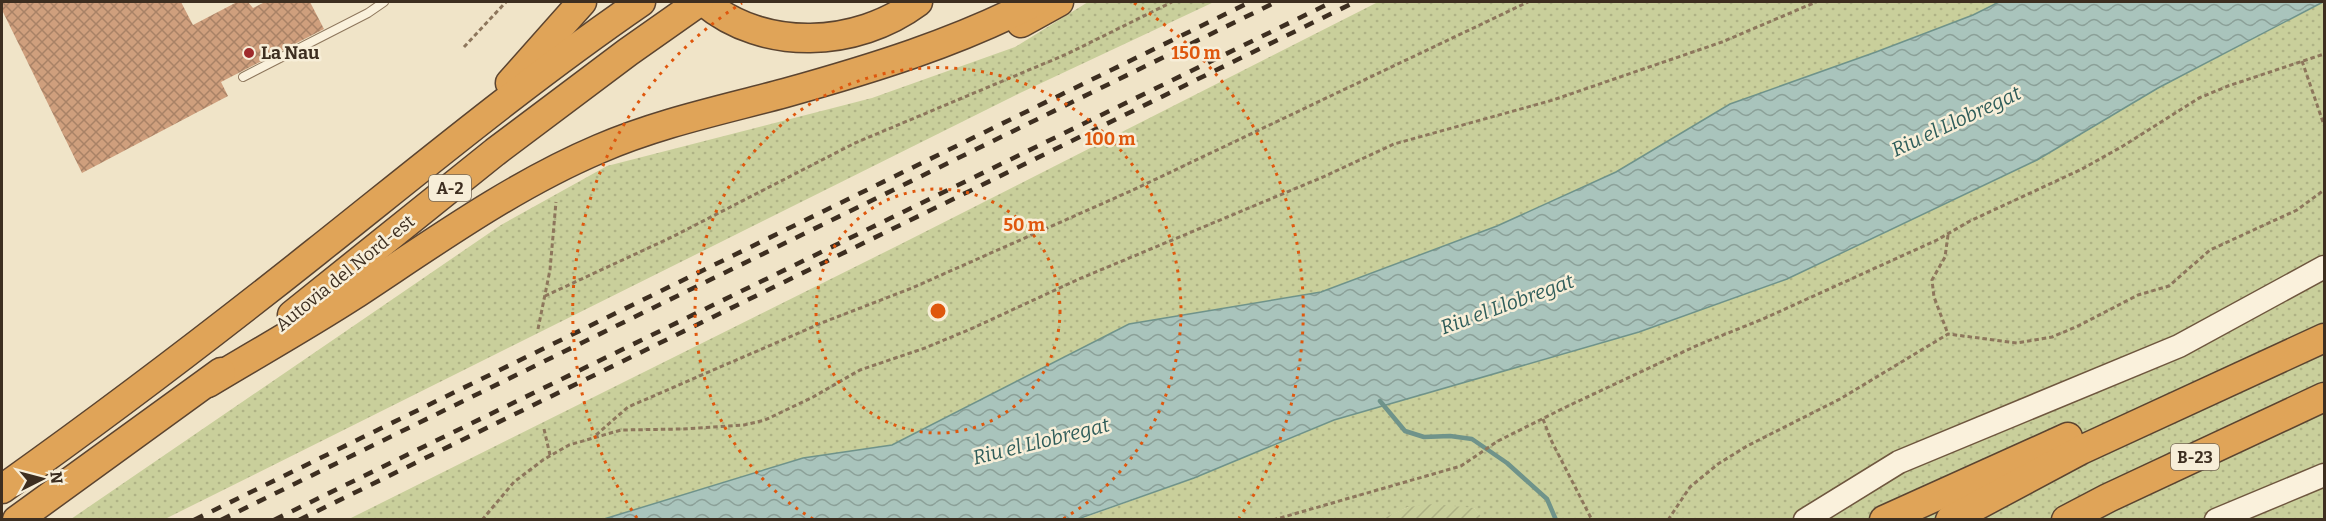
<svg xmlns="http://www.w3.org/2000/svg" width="2326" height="521" viewBox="0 0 2326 521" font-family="Bitter,serif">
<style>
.grass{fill:url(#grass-dots)}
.garden{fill:url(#garden-furrows)}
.water{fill:url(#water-waves);stroke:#6f938a;stroke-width:1.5}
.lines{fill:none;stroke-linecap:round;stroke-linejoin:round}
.stream{stroke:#6f938a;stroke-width:4.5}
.building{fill:url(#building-cross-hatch)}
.lane-casing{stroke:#8d765c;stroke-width:10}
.secondary-casing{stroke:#6f573f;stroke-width:25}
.highway-casing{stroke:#5b4430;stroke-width:31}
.path{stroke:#8d765c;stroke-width:3;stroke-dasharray:4.5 3;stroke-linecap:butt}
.lane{stroke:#faf1dc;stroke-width:8}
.secondary{stroke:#faf1dc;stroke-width:22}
.highway{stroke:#e0a458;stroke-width:28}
.rail{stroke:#3d2e20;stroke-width:4.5;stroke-dasharray:10 10;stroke-linecap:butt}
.ring{fill:none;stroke:#df570d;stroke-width:3;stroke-dasharray:3 6}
.poi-dot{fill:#9e2a2b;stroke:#f7eed8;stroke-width:2}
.labels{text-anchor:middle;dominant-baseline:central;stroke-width:5;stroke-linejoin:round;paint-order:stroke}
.shield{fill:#f7eed8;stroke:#756857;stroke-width:1.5}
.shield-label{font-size:16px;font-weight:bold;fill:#3d2e20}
.poi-label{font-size:18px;font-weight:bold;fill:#3d2e20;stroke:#f7eed8;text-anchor:start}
.street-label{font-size:18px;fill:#3d2e20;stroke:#f7eed8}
.water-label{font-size:20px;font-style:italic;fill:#2f5d5a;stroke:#f7eed8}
.centre{fill:#df570d;stroke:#f7eed8;stroke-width:3}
.ring-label{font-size:18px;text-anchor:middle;font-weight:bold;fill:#df570d;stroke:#f7eed8;stroke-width:5;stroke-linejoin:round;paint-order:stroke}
</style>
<defs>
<pattern id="grass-dots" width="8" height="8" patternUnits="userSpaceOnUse" patternTransform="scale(1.5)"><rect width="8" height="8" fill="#c9cf9b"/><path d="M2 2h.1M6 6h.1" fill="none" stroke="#aeb285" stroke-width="1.8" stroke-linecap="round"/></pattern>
<pattern id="garden-furrows" width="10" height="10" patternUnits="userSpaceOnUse" patternTransform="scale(1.5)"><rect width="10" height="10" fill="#c9cf9b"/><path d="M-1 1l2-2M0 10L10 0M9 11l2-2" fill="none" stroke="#aeb285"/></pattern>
<pattern id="water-waves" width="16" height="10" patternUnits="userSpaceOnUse" patternTransform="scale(1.5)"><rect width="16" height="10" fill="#a9c4bc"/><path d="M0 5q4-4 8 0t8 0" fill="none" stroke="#8ba098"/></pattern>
<pattern id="building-cross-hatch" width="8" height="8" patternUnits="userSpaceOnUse" patternTransform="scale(1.5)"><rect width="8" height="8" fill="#cf9f7d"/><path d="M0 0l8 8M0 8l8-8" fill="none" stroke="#a98266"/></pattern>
</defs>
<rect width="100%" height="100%" fill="#f0e4c8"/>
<!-- grass -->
<g class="grass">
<path d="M1088,2H1214L1020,93L165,519H71L501,225L607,166L872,98L1015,47Z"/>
<path d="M1378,2H1999L1973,15L1876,52L1730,104L1616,172L1497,226L1321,292L1129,324L892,445L803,458L604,519L347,520L899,245Z"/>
<path d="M2324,2V519L1483,520L1474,508L1408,507L1382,520H1078L1194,478L1334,420L1639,332L1787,279L2037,160L2158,88Z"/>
</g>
<!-- garden -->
<path class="garden" d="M1433,504L1474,508L1483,519H1382L1408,507Z"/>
<!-- water -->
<path class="water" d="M1999,2H2323L2158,88L2037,160L1787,279L1639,332L1334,420L1194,478L1078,519H604L803,458L892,445L1129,324L1321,292L1497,226L1616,172L1730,104L1876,52L1973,15Z"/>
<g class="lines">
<!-- stream -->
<path class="stream" d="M1380,401L1405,431L1424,437L1450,436L1472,439L1507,463L1547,499L1556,520"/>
</g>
<!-- building -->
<path class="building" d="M2,2H181L193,25L237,2H248L253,8L265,2H310L324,29L221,82L228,96L82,173L2,10Z"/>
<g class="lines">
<defs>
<path id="lane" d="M243,77L368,13L384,2"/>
<g id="secondary">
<path d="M1805,520L1899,462L2179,346L2324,267"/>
<path d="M2216,520L2324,475"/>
</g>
<g id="highway">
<path d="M704,2C764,52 856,48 918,2"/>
<path d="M1021,23L1059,2"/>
<path d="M510,83L582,2"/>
<path d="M292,315L495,152L628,52L699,2"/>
<path d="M208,383C256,354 306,326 354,295C433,243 512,186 599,149C659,123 722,110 785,93C871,69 956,43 1035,2"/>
<path d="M2,489C109,413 214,333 317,251C424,166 529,79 641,2"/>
<path d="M17,520L221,372"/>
<path d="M1884,520L2068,437"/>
<path d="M1950,520L2081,450L2324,338"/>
<path d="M2066,520L2108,498L2324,397"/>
</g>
</defs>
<!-- lane casing -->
<use href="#lane" class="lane-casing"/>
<!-- secondary casing -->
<use href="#secondary" class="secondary-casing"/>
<!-- highway casing -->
<use href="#highway" class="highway-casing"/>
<!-- path -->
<g class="path">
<path d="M464,47L506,2"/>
<path d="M2302,61L2324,125"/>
<path d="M1948,235L1945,257L1932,280L1934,297L1948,334"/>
<path d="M545,296L672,237L855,143L1067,54L1172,2"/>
<path d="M538,329L550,270L556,202"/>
<path d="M1543,419L1551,440L1592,520"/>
<path d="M544,429L550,455"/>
<path d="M596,435L628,407L824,322L912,288L1133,190L1528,2"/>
<path d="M482,520L514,482L543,460L569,445L621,430L682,429L744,425L765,420L813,397L860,370L925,348L973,328L1079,279L1323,177L1394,144L1553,100L1722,42L1816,2"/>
<path d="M1273,520L1461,466L1498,441L1566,407L1698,345L1763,319L1937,240L1970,221L2082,169L2123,146L2199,98L2228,86L2324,54"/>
<path d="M1668,520L1690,487L1718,464L1747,446L1840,399L1948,334L2017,343L2052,337L2078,326L2138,295L2169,286L2210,250L2297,210L2324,190"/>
</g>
<!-- lane -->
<use href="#lane" class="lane"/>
<!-- secondary -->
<use href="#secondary" class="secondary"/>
<!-- highway -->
<use href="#highway" class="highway"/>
<!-- rail -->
<g class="rail">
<path d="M194,520L1250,2"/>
<path d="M221,520L1276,2"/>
<path d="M274,520L1332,2"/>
<path d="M299,520L1355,2"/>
</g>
</g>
<!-- distance rings -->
<g class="ring">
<circle cx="938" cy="311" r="122"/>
<path d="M813 519A243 243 0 1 1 1063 519"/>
<path d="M637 518A365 365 0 0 1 742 3M1134 3A365 365 0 0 1 1239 518"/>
</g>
<!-- markers -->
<circle class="poi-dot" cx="249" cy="53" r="6"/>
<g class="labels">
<!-- shield labels -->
<g class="shield">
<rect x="429" y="175" width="42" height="26" rx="4.5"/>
<rect x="2171" y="444" width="48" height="26" rx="4.5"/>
</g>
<g class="shield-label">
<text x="450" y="188">A-2</text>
<text x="2195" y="457">B-23</text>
</g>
<!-- poi labels -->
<g class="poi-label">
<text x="261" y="53">La Nau</text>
</g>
<!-- street labels -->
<g class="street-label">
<text transform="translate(345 273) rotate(-39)">Autovia del Nord-est</text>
</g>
<!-- water labels -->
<g class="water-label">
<text transform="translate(1956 121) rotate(-25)">Riu el Llobregat</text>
<text transform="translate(1507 304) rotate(-20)">Riu el Llobregat</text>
<text transform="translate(1041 441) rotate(-14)">Riu el Llobregat</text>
</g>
</g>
<circle cx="938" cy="311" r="9" class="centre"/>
<g class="ring-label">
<text x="1196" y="59">150 m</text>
<text x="1110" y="145">100 m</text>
<text x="1024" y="231">50 m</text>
</g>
<!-- border -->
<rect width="2326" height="521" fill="none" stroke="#3d2e20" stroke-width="6"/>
<!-- north arrow -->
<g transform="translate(42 479) rotate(84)" stroke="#f7eed8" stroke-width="4.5" paint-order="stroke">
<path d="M0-4.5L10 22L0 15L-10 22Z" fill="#3d2e20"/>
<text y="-9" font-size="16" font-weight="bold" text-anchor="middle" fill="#3d2e20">N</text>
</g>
</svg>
